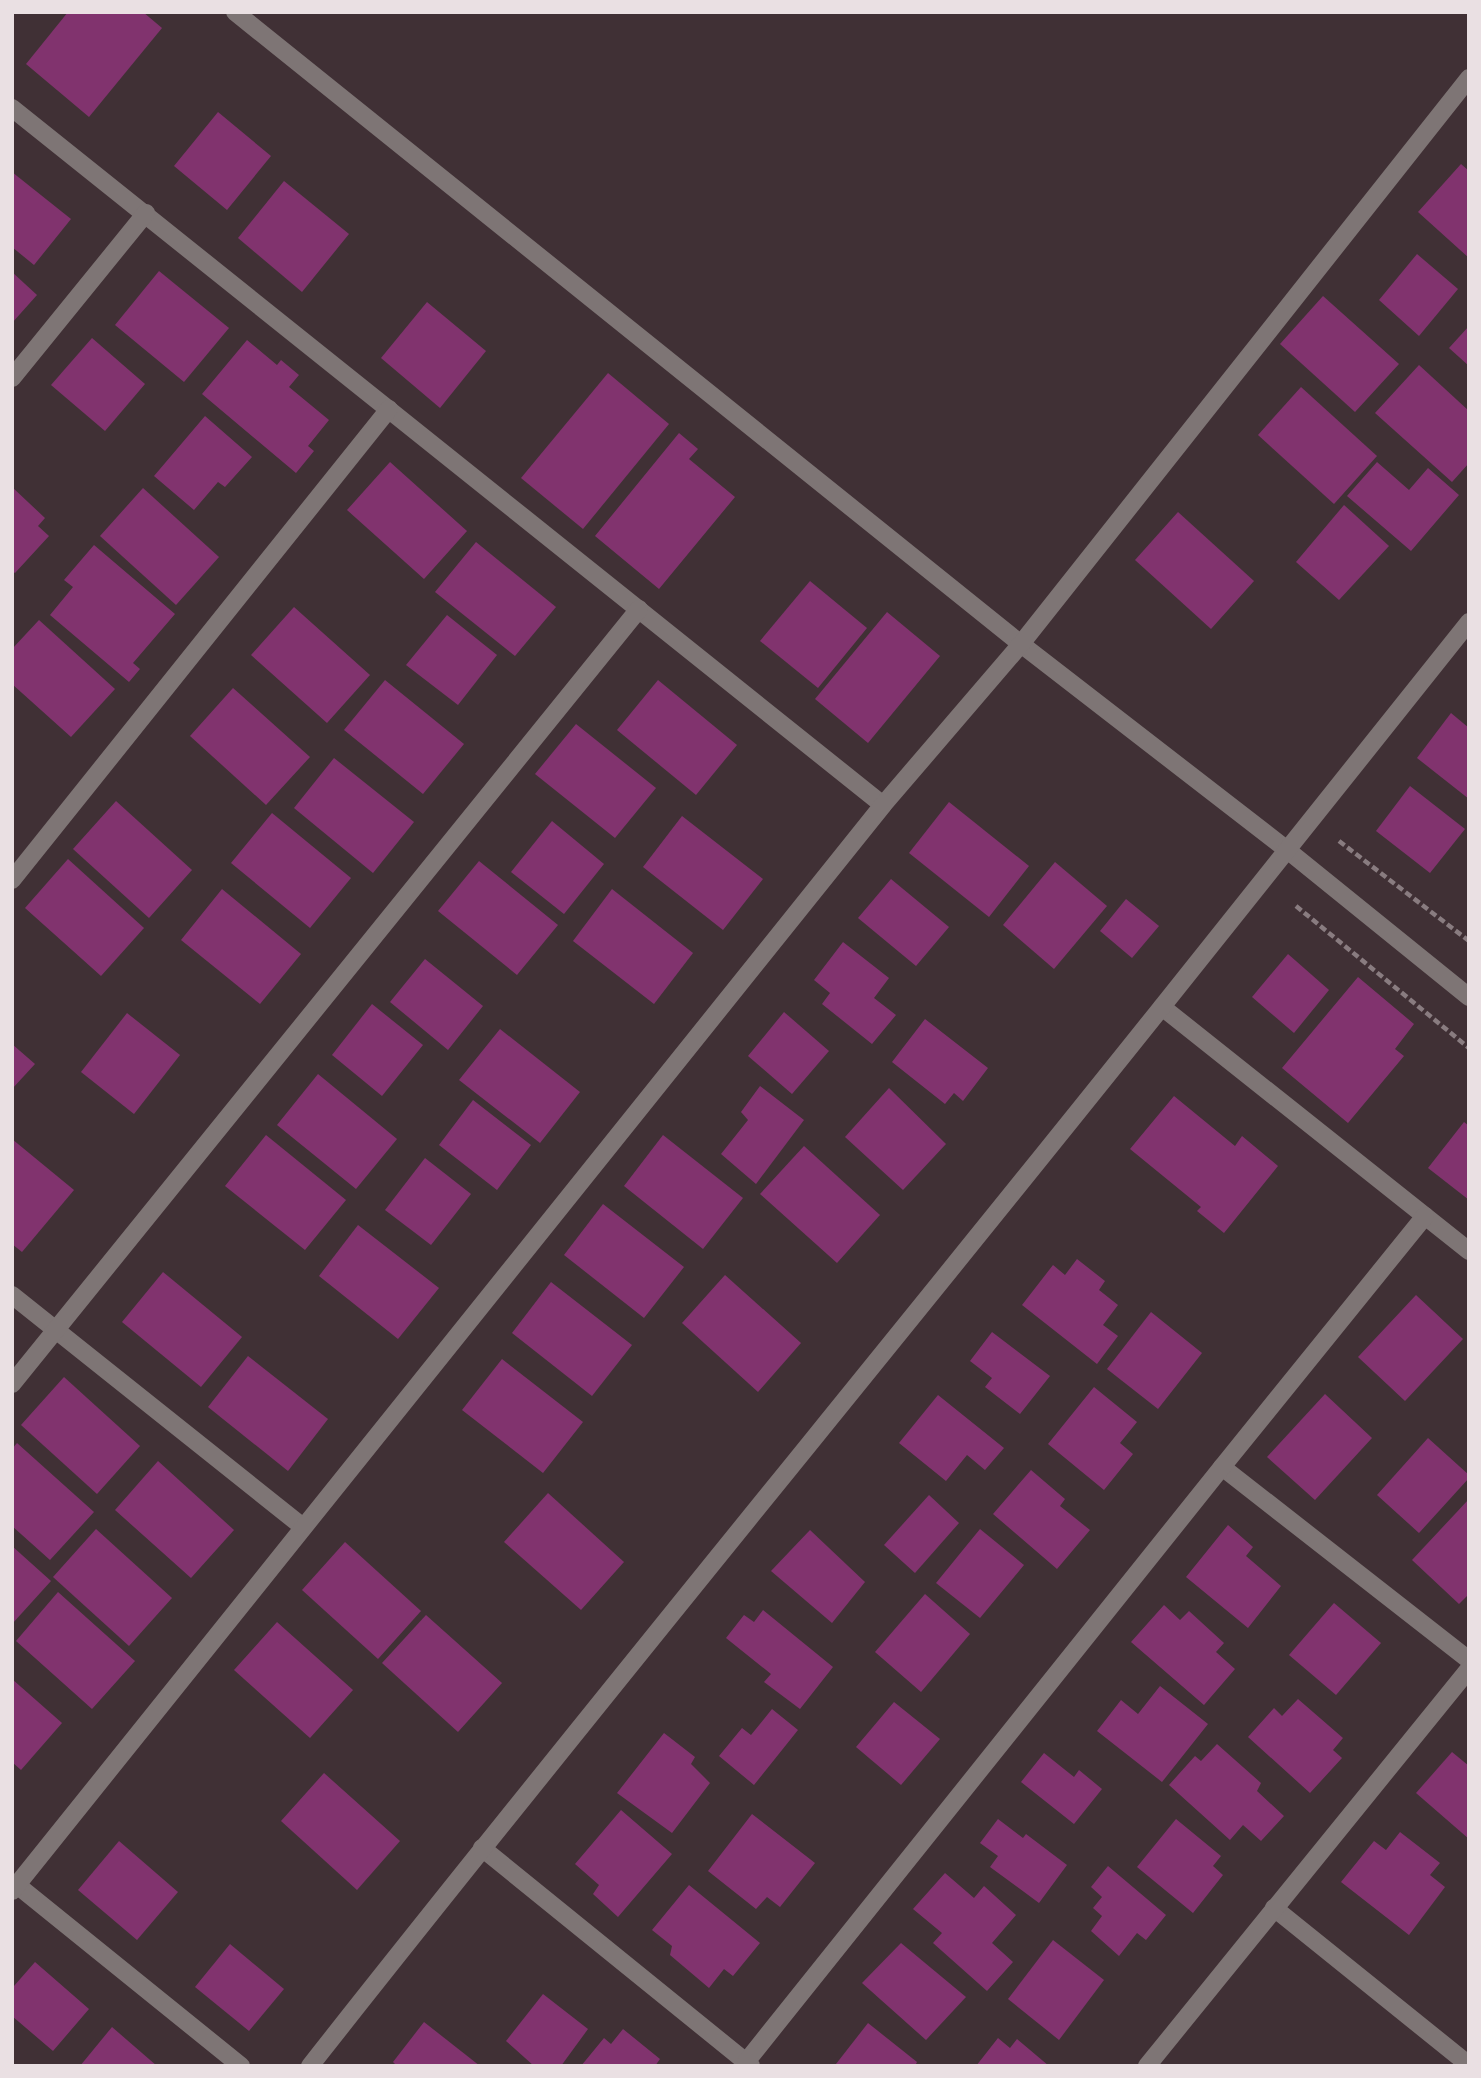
<svg xmlns="http://www.w3.org/2000/svg" width="1481" height="2078" viewBox="0 0 1481 2078" font-family="Quicksand,sans-serif">
<style>
.building{fill:#81336e}
.lines{fill:none;stroke-linecap:round;stroke-linejoin:round}
.path{stroke:#897c80;stroke-width:4.5;stroke-dasharray:7 3.5;stroke-linecap:butt}
.minor{stroke:#7e7575;stroke-width:18}
</style>
<rect width="100%" height="100%" fill="#403035"/>
<!-- building -->
<g class="building">
<path d="M68,12H143L162,28L89,117L26,64Z"/>
<path d="M218,112L271,156L227,210L174,166Z"/>
<path d="M1461,164L1469,171V258L1418,212Z"/>
<path d="M12,172L71,219L34,265L12,247Z"/>
<path d="M284,181L349,234L302,292L238,238Z"/>
<path d="M1417,254L1458,289L1419,336L1379,300Z"/>
<path d="M159,271L229,328L184,382L115,325Z"/>
<path d="M12,272L37,295L12,323Z"/>
<path d="M1323,296L1399,364L1355,412L1280,344Z"/>
<path d="M427,302L486,351L440,408L381,358Z"/>
<path d="M1469,326V366L1449,348Z"/>
<path d="M92,338L145,384L105,431L51,385Z"/>
<path d="M247,340L277,365L281,360L299,375L289,387L329,420L308,446L314,451L296,473L202,394Z"/>
<path d="M1419,365L1469,411V463L1452,482L1375,413Z"/>
<path d="M608,373L669,424L583,529L521,478Z"/>
<path d="M1301,387L1377,456L1334,504L1258,435Z"/>
<path d="M205,416L252,457L225,487L218,482L194,510L154,476Z"/>
<path d="M679,433L698,449L689,459L735,497L659,589L595,536Z"/>
<path d="M390,462L467,531L424,579L347,510Z"/>
<path d="M1377,462L1409,490L1428,468L1459,495L1411,551L1347,496Z"/>
<path d="M12,487L45,518L38,526L49,536L15,573L12,571Z"/>
<path d="M143,488L219,557L176,605L100,536Z"/>
<path d="M1344,505L1389,546L1339,600L1296,562Z"/>
<path d="M1178,512L1254,581L1211,629L1135,560Z"/>
<path d="M476,542L556,607L515,656L435,592Z"/>
<path d="M94,545L175,614L133,663L140,669L129,682L50,615L73,587L64,580Z"/>
<path d="M810,581L867,628L818,688L760,641Z"/>
<path d="M294,607L370,675L327,723L251,655Z"/>
<path d="M887,612L940,656L868,743L815,699Z"/>
<path d="M447,615L497,655L458,705L406,665Z"/>
<path d="M39,620L115,689L71,737L12,684V649Z"/>
<path d="M385,680L464,744L423,794L344,730Z"/>
<path d="M658,680L737,745L696,795L617,730Z"/>
<path d="M233,688L310,757L266,805L190,736Z"/>
<path d="M1451,713L1469,728V799L1417,758Z"/>
<path d="M576,724L656,788L615,838L535,774Z"/>
<path d="M334,758L414,822L373,873L294,808Z"/>
<path d="M1410,786L1465,829L1430,873L1376,831Z"/>
<path d="M116,801L192,870L149,918L73,849Z"/>
<path d="M949,802L1029,866L989,917L909,853Z"/>
<path d="M272,813L351,878L310,928L231,863Z"/>
<path d="M682,816L763,879L723,930L643,867Z"/>
<path d="M552,821L604,864L564,914L511,872Z"/>
<path d="M68,859L144,928L101,976L25,908Z"/>
<path d="M479,861L558,925L517,975L438,911Z"/>
<path d="M1055,862L1107,906L1054,969L1003,925Z"/>
<path d="M891,879L949,927L916,966L858,918Z"/>
<path d="M222,889L301,954L260,1004L181,940Z"/>
<path d="M612,889L693,953L654,1004L573,941Z"/>
<path d="M1126,899L1159,926L1132,958L1100,931Z"/>
<path d="M843,942L889,978L874,998L896,1015L872,1044L822,1004L830,993L814,980Z"/>
<path d="M1288,954L1329,990L1294,1033L1252,997Z"/>
<path d="M425,959L483,1006L448,1050L390,1002Z"/>
<path d="M1358,977L1414,1024L1395,1049L1404,1056L1348,1123L1282,1068Z"/>
<path d="M372,1004L423,1045L382,1096L332,1055Z"/>
<path d="M784,1012L829,1051L792,1094L748,1056Z"/>
<path d="M127,1013L180,1055L134,1114L81,1072Z"/>
<path d="M925,1019L988,1068L963,1101L954,1093L945,1104L892,1062Z"/>
<path d="M500,1029L580,1092L540,1143L459,1080Z"/>
<path d="M12,1044L35,1064L12,1089Z"/>
<path d="M318,1074L397,1139L356,1189L277,1125Z"/>
<path d="M760,1086L804,1120L756,1184L721,1154L748,1120L741,1112Z"/>
<path d="M889,1088L946,1144L903,1190L845,1137Z"/>
<path d="M1174,1096L1235,1146L1242,1136L1278,1166L1224,1233L1197,1211L1201,1207L1130,1149Z"/>
<path d="M473,1100L531,1145L497,1190L439,1145Z"/>
<path d="M1464,1122L1469,1126V1200L1428,1168Z"/>
<path d="M266,1135L346,1200L305,1250L225,1186Z"/>
<path d="M663,1135L743,1198L703,1249L624,1186Z"/>
<path d="M12,1139L74,1190L22,1252L12,1244Z"/>
<path d="M804,1146L880,1215L837,1263L760,1194Z"/>
<path d="M425,1158L471,1194L431,1245L385,1210Z"/>
<path d="M603,1204L684,1267L644,1318L564,1255Z"/>
<path d="M358,1225L439,1288L398,1339L319,1276Z"/>
<path d="M1077,1259L1105,1281L1099,1290L1118,1305L1103,1325L1118,1336L1097,1364L1022,1305L1053,1265L1065,1275Z"/>
<path d="M163,1272L242,1337L201,1387L122,1322Z"/>
<path d="M725,1275L801,1343L758,1392L682,1323Z"/>
<path d="M551,1282L632,1345L592,1396L512,1333Z"/>
<path d="M1416,1295L1463,1339L1405,1401L1358,1357Z"/>
<path d="M1151,1312L1202,1353L1158,1409L1107,1369Z"/>
<path d="M992,1332L1050,1376L1020,1414L985,1387L992,1378L970,1361Z"/>
<path d="M248,1356L328,1419L288,1471L208,1407Z"/>
<path d="M502,1359L583,1422L543,1473L462,1410Z"/>
<path d="M64,1377L140,1446L97,1494L21,1425Z"/>
<path d="M1094,1387L1137,1422L1120,1443L1133,1454L1104,1490L1048,1444Z"/>
<path d="M1325,1394L1372,1438L1315,1500L1267,1457Z"/>
<path d="M938,1395L1004,1448L985,1470L967,1455L946,1481L899,1443Z"/>
<path d="M1428,1438L1469,1475V1478L1419,1533L1377,1495Z"/>
<path d="M17,1443L94,1512L50,1560L12,1526V1449Z"/>
<path d="M158,1461L234,1530L191,1578L115,1510Z"/>
<path d="M1031,1470L1065,1499L1060,1506L1090,1530L1057,1569L993,1514Z"/>
<path d="M548,1493L624,1562L581,1610L504,1542Z"/>
<path d="M929,1495L959,1523L915,1573L884,1545Z"/>
<path d="M1469,1499V1594L1459,1604L1412,1560Z"/>
<path d="M1228,1525L1253,1547L1246,1556L1281,1586L1248,1628L1186,1577Z"/>
<path d="M96,1529L172,1598L129,1646L53,1577Z"/>
<path d="M980,1529L1024,1565L980,1618L936,1583Z"/>
<path d="M810,1530L865,1582L832,1623L771,1571Z"/>
<path d="M345,1542L421,1611L378,1659L302,1590Z"/>
<path d="M12,1546L51,1581L12,1624Z"/>
<path d="M58,1592L135,1661L92,1709L16,1641Z"/>
<path d="M925,1594L970,1634L921,1692L875,1652Z"/>
<path d="M1334,1603L1381,1643L1336,1695L1289,1655Z"/>
<path d="M1164,1605L1180,1620L1189,1611L1224,1643L1216,1652L1235,1669L1204,1705L1131,1642Z"/>
<path d="M763,1610L833,1667L800,1709L764,1682L771,1674L726,1638L744,1615L754,1622Z"/>
<path d="M426,1615L502,1683L458,1732L382,1663Z"/>
<path d="M277,1622L353,1690L310,1738L234,1670Z"/>
<path d="M12,1679L62,1723L21,1770L12,1762Z"/>
<path d="M1160,1686L1208,1724L1162,1782L1097,1731L1121,1700L1138,1714Z"/>
<path d="M1298,1699L1343,1738L1333,1750L1342,1758L1310,1793L1248,1737L1274,1708L1282,1716Z"/>
<path d="M894,1702L940,1739L901,1785L856,1747Z"/>
<path d="M772,1709L798,1730L754,1785L719,1756L742,1728L751,1735Z"/>
<path d="M664,1733L695,1757L691,1764L710,1783L672,1833L617,1793Z"/>
<path d="M1217,1744L1261,1783L1257,1791L1284,1816L1261,1841L1243,1825L1230,1840L1169,1785L1195,1756L1201,1761Z"/>
<path d="M1452,1752L1469,1766V1839L1416,1793Z"/>
<path d="M1044,1753L1074,1777L1079,1770L1102,1789L1074,1824L1021,1782Z"/>
<path d="M324,1773L400,1841L357,1890L281,1821Z"/>
<path d="M621,1810L672,1854L618,1917L593,1894L599,1885L575,1864Z"/>
<path d="M752,1814L815,1863L780,1907L767,1897L756,1909L708,1871Z"/>
<path d="M998,1819L1023,1838L1026,1834L1067,1865L1039,1903L990,1867L998,1856L980,1843Z"/>
<path d="M1176,1819L1221,1856L1213,1866L1223,1875L1193,1913L1137,1867Z"/>
<path d="M1400,1832L1440,1863L1430,1875L1445,1887L1409,1935L1341,1882L1374,1841L1386,1850Z"/>
<path d="M119,1841L178,1892L137,1940L78,1890Z"/>
<path d="M1108,1866L1166,1915L1146,1940L1137,1933L1119,1956L1091,1931L1102,1916L1093,1908L1102,1897L1091,1887Z"/>
<path d="M945,1873L974,1898L984,1886L1016,1915L992,1943L1013,1962L987,1991L933,1943L942,1933L913,1909Z"/>
<path d="M689,1885L760,1943L733,1976L724,1969L709,1988L670,1955L672,1946L652,1930Z"/>
<path d="M1053,1940L1104,1980L1059,2040L1008,1999Z"/>
<path d="M901,1943L966,1997L926,2040L862,1983Z"/>
<path d="M230,1944L284,1989L249,2031L195,1987Z"/>
<path d="M35,1962L89,2009L53,2051L12,2016V1985L14,1986Z"/>
<path d="M543,1994L588,2029L561,2066H534L506,2041Z"/>
<path d="M424,2022L480,2066H397L393,2062Z"/>
<path d="M868,2023L917,2062L915,2066L836,2064Z"/>
<path d="M112,2027L157,2066H80Z"/>
<path d="M623,2029L660,2059L655,2066H581L604,2038L611,2044Z"/>
<path d="M998,2038L1010,2048L1017,2039L1049,2066H976Z"/>
</g>
<g class="lines">
<!-- path -->
<g class="path">
<path d="M1339,841L1469,941"/>
<path d="M1296,906L1469,1048"/>
</g>
<!-- minor -->
<g class="minor">
<path d="M235,12L1021,644L1286,849L1469,997"/>
<path d="M12,108L883,805"/>
<path d="M12,378L146,213"/>
<path d="M12,880L389,409"/>
<path d="M1162,1007L1469,1251"/>
<path d="M12,1295L303,1527"/>
<path d="M12,1384L639,609"/>
<path d="M1222,1467L1469,1660"/>
<path d="M482,1848L751,2066"/>
<path d="M17,1885L241,2066"/>
<path d="M12,1891L883,805L1021,644L1469,78"/>
<path d="M1274,1908L1469,2065"/>
<path d="M746,2062L1222,1467L1425,1216"/>
<path d="M310,2066C590,1710 879,1361 1161,1008C1264,879 1366,750 1469,622"/>
<path d="M1147,2066L1469,1669"/>
</g>
</g>
<!-- border -->
<rect width="1481" height="2078" fill="none" stroke="#eae0e3" stroke-width="28"/>
</svg>
